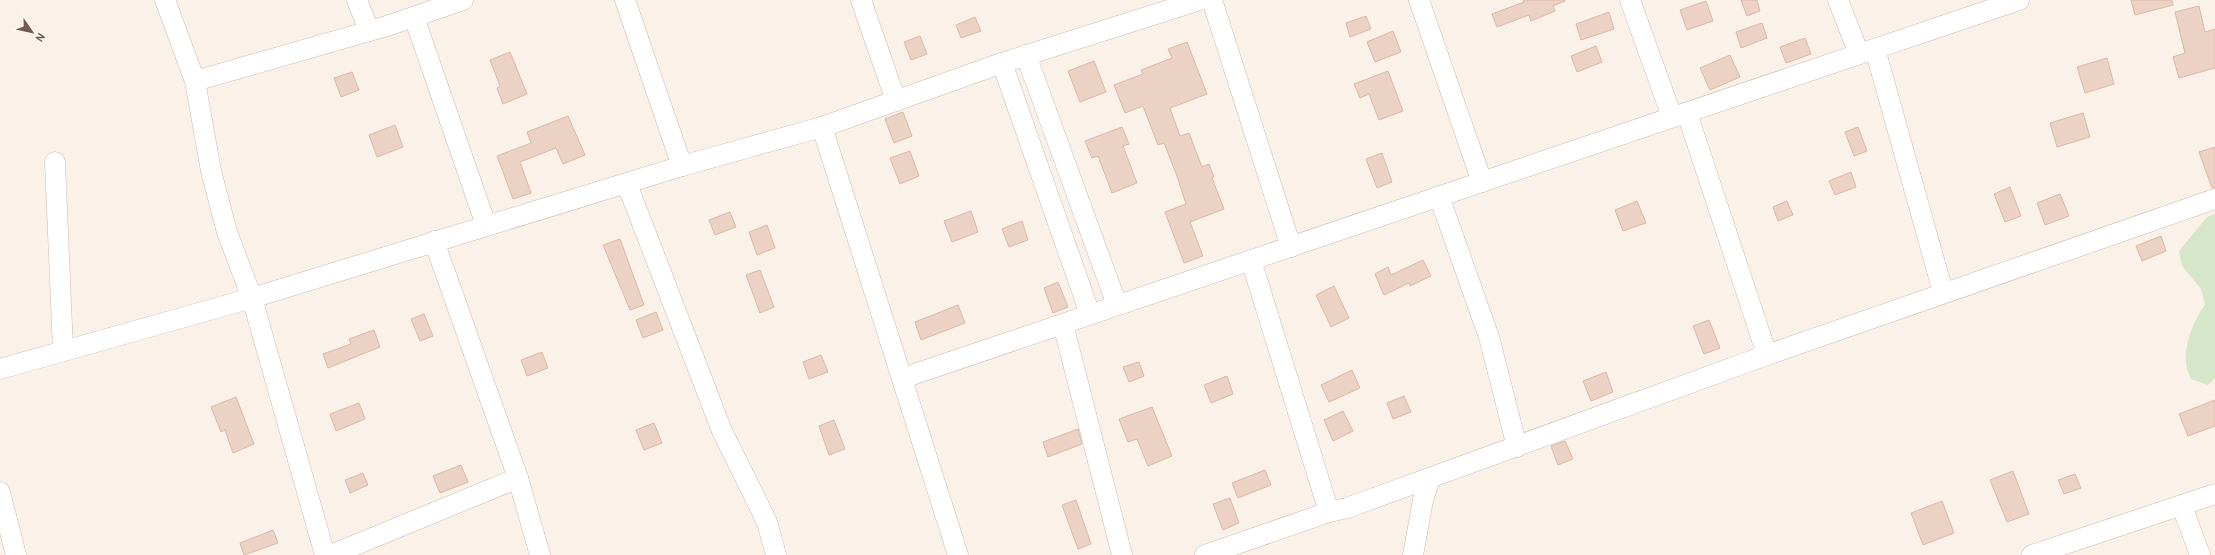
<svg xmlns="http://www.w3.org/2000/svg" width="2215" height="555" viewBox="0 0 2215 555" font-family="Overpass,sans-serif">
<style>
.green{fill:#d6e6c9}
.building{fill:#ecd2c4;stroke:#dcb8a7}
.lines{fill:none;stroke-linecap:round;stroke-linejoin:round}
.minor-casing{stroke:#cbbab0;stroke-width:21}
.minor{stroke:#fff;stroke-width:20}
</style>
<rect width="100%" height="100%" fill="#faf2e9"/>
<!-- green -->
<path class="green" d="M2215,214V378L2208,385L2191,379C2190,375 2186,369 2186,364C2184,345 2194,319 2205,305L2201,289L2182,266L2179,251L2207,217Z"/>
<!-- building -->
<g class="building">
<path d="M1523,0H1565V1L1553,6L1555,11L1531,21L1529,15L1497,27L1492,14L1524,2Z"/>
<path d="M1741,0H1757L1760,11L1747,16Z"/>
<path d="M2131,0H2172L2173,5L2135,15Z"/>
<path d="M1706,1L1713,21L1687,30L1680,10Z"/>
<path d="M2199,6L2205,32L2215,29V68L2179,78L2173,57L2185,53L2175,12Z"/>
<path d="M1609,12L1614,29L1581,40L1576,24Z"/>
<path d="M1366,16L1371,29L1350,37L1346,23Z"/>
<path d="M975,17L981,31L961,38L956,25Z"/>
<path d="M1762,23L1767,38L1741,48L1736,32Z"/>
<path d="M1393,31L1401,52L1375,62L1367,42Z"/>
<path d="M920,36L927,54L911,60L904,42Z"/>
<path d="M1805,38L1811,54L1786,63L1780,47Z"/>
<path d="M1187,42L1207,94L1170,108L1180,136L1189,133L1202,167L1209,164L1214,177L1212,178L1224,209L1190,222L1203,256L1184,263L1165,212L1186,204L1177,176L1164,143L1158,145L1143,106L1125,113L1114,85L1143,74L1141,70L1172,58L1168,49Z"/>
<path d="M1596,46L1602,62L1577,72L1571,56Z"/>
<path d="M510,52L527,94L503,104L497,88L500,86L490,60Z"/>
<path d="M1730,55L1740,77L1710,90L1700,68Z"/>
<path d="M2107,58L2114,84L2085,93L2077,67Z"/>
<path d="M1094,61L1106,92L1080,102L1068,71Z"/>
<path d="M1388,71L1403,111L1379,120L1369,94L1360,98L1354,84Z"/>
<path d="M352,72L359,90L341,97L334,78Z"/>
<path d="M903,112L912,136L894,143L885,119Z"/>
<path d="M2083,113L2090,137L2057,147L2050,123Z"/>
<path d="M568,116L585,155L563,164L556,148L520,162L531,193L513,199L497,156L531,143L527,132Z"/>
<path d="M395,125L403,147L377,157L369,135Z"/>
<path d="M1122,127L1129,144L1123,146L1137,183L1112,193L1098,156L1092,158L1085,141Z"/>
<path d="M1858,127L1867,151L1854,156L1845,132Z"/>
<path d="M2215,147V188H2212L2199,152Z"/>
<path d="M910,151L919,176L900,184L890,158Z"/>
<path d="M1382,153L1392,182L1377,188L1366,159Z"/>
<path d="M1851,172L1856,187L1835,195L1829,181Z"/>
<path d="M2010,187L2021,216L2005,222L1994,194Z"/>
<path d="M2060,194L2069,216L2045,225L2037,203Z"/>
<path d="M1637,201L1646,223L1623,231L1615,210Z"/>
<path d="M1787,201L1793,215L1778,221L1773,207Z"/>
<path d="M971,211L978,232L952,242L944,221Z"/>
<path d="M730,212L736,227L715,235L709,220Z"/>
<path d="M1022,221L1028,240L1009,247L1002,229Z"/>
<path d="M767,225L775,248L757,255L749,232Z"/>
<path d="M2161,236L2166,251L2142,261L2136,246Z"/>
<path d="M620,239L644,305L630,310L603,245Z"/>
<path d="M1423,260L1431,276L1410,286L1409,283L1384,295L1375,274L1388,267L1391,275Z"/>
<path d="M760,270L774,307L760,313L746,275Z"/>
<path d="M1058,282L1068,307L1053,313L1044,288Z"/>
<path d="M1334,286L1349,318L1331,327L1316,295Z"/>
<path d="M958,305L965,323L921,340L915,322Z"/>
<path d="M656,312L663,330L643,338L636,320Z"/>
<path d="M424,314L433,336L420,341L411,319Z"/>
<path d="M1709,320L1720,348L1704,354L1693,326Z"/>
<path d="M374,330L380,347L328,368L323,354L351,344L349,339Z"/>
<path d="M542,352L548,368L527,376L521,360Z"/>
<path d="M821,355L828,372L809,379L803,362Z"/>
<path d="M1139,362L1144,376L1129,382L1123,367Z"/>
<path d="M1352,370L1360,388L1329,402L1321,385Z"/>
<path d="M1606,372L1613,392L1591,401L1583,381Z"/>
<path d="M1227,376L1233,394L1211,403L1204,385Z"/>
<path d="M1404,396L1411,412L1393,419L1387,403Z"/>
<path d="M236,397L254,444L233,453L225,430L221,432L211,407Z"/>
<path d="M2215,400V426L2188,436L2179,414Z"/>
<path d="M359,403L365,419L336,431L330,414Z"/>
<path d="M1152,407L1172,456L1148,466L1137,439L1128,442L1119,419Z"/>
<path d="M1343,411L1353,431L1333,441L1324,420Z"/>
<path d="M834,420L845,449L829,455L819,426Z"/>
<path d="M654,423L662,443L644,450L636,430Z"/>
<path d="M1078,429L1082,444L1048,457L1043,442Z"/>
<path d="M1565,441L1573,459L1558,465L1551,446Z"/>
<path d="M461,465L468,482L440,493L433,476Z"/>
<path d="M1265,470L1271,485L1238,498L1232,483Z"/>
<path d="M2013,471L2029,514L2007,522L1990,480Z"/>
<path d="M363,473L368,485L350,493L345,480Z"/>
<path d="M2075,474L2081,488L2064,494L2058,480Z"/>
<path d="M1230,498L1239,523L1223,530L1213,504Z"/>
<path d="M1076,500L1091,544L1078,549L1062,505Z"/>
<path d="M1942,501L1954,533L1923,545L1911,513Z"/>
<path d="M273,530L278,543L244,555L240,543Z"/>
</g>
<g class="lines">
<defs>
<g id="minor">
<path d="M165,0L195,81L211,171L227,232L252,298L325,555"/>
<path d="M357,0L369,31"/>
<path d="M625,0L682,166"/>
<path d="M861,0L896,101"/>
<path d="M1212,0L1291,247"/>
<path d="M1419,0L1482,182"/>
<path d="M1630,0L1672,117"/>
<path d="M1838,0L1859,54"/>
<path d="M414,17L486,225"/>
<path d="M1875,49L1943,292"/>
<path d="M1026,55L1117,305"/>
<path d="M1002,63L1090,314"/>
<path d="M195,81L387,26L463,0"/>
<path d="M1687,113L1767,355"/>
<path d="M822,127L958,555"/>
<path d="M55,162L63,350"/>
<path d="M627,184L722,431L767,522L776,555"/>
<path d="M1439,196L1489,337L1517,447"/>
<path d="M434,241L518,478L540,555"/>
<path d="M1251,260L1329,512"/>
<path d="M1063,324L1122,555"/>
<path d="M0,369L252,298L682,166L822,127L1002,63L1200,0"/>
<path d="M903,378L2019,0"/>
<path d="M0,492L16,555"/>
<path d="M2182,506L2200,555"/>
<path d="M331,555L518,478"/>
<path d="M1205,555L1329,512L1347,508L1767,355L2215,199"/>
<path d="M1413,555L1423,500L1430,478"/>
<path d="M2032,555L2215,494"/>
</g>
</defs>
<!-- minor casing -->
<use href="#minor" class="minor-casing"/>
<!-- minor -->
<use href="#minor" class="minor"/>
</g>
<!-- north arrow -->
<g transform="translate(32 32) rotate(124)" stroke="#fdf7ef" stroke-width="3" paint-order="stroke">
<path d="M0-3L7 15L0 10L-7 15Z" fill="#715a50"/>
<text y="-6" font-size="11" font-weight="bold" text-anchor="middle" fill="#715a50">N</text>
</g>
</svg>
